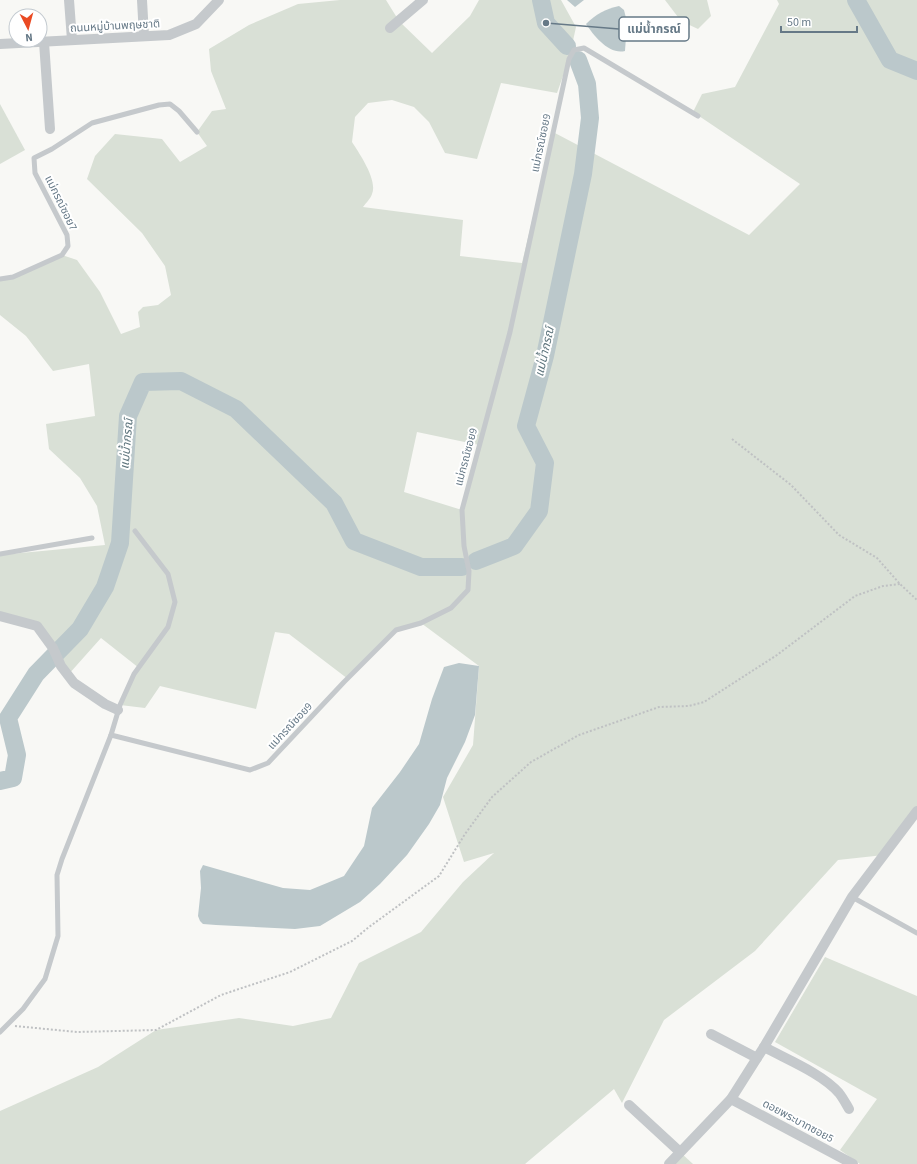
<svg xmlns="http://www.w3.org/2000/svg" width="917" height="1164" viewBox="0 0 917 1164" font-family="'Source Sans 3','Noto Sans Thai',sans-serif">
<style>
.green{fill:#d9e0d6;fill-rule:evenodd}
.water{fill:#bbc8cb}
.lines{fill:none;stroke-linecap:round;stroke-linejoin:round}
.river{stroke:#bbc8cb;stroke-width:18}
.path{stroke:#bfc1c3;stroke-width:2;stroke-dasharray:2 2;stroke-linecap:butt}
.service{stroke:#c5c9cc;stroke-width:5}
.minor{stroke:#c5c9cc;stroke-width:10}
.labels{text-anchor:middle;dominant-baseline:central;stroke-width:4;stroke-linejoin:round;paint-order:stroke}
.street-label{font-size:11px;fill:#667987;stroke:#fff}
.water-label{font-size:12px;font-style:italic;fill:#5d747c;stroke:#fff}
.leader{fill:none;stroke:#667987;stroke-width:1.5}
.callout-dot{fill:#667987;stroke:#fff;stroke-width:1.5}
.callout{fill:#fff;stroke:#667987;stroke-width:1.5}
.callout-label{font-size:12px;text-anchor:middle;font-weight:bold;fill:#667987}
</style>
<rect width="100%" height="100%" fill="#f8f8f5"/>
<!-- green -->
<g class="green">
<path d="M340,0H386L399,21L432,53L470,16L479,0H561L576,27L569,59L557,93L501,83L477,159L445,153L429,122L414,107L392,100L368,103L355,117L352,142C359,153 378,180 372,194C371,198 366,203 363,207L463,220L460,256L522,263L553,132L749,235L800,184L693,112L702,94L735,87L779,4L777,0H917V815L884,855L838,860L755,951L664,1020L622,1103L614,1089L525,1164H0V1111L98,1067L156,1030L239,1018L293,1026L331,1018L359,963L421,932L463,882L494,853L464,862L443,797L473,745L479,666L421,623L396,630L348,679L289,634L275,632L256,709L160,686L145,708L120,705L139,668L101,638L68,675L47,635L0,616V555L105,545L97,506L80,478L49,449L46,424L95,416L89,364L53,371L26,336L0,315V279L13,277L62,255L77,260L100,292L121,334L140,327L138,312L143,307L158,305L171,295L165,266L142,233L87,179L95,156L115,134L162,139L180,162L207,146L197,132L212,111L226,109L211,71L209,49L249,25L298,4ZM417,432L479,445L462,510L404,492Z"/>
<path d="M665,0H707L711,16L698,29L681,21Z"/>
<path d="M0,104L25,150L0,164Z"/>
<path d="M825,957L917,996V1164H860L840,1150L877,1099L775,1042Z"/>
<path d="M680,1152L693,1164H669Z"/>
</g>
<!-- water -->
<g class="water">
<path d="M567,0H584L575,7Z"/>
<path d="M619,6L624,10L627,22L625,51C609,55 594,36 586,24C596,14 605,9 619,6Z"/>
<path d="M459,663L479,666L475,715L465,742L447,778L440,805L429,824L407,855L380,884L360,902L320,926L295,929L216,925L203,924L200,921L198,916L201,888L200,871L203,865L283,888L310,890L344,876L364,846L372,808L400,772L419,744L432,699L444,667Z"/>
</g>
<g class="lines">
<!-- river -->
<g class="river">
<path d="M541,0L546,23L567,46"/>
<path d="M856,0L890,60L917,71"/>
<path d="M476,561L514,546L539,511L545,463L526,426L545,356L583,174L590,118L587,84L578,60"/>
<path d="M0,781L13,778L17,755L8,718L36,674L80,629L105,587L120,543L128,416L143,382L181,381L236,409L334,503L354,541L421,567H462"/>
</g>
<!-- path -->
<g class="path">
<path d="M732,439L791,485L839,535L877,558L900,584L917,600"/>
<path d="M15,1026L77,1032L156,1030L221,995L290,972L352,941L369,927L439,876L465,834L492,797L531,762L579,735L659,707L689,706L704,702L777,655L855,596L883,586L900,584"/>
</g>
<!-- service -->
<g class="service">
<path d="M0,279L13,277L62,255L68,246L67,235L35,173L34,158L52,149L92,123L159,105L170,104L179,111L197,132"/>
<path d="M0,554L92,538"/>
<path d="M111,735L250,770L268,763L344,682L396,630L421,623L451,608L468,590L469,571L464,546L462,510L510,332L569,59L574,50L584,48L698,116"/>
<path d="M852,897L917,933"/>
<path d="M0,1032L23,1009L45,979L58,936L57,875L62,859L111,735L120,705L134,674L168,627L175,602L168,574L135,531"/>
</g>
<!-- minor -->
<g class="minor">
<path d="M69,0L72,40"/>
<path d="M142,0L144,36"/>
<path d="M390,28L423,0"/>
<path d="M44,42L50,129"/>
<path d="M0,44L169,35L196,24L219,0"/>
<path d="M0,616L37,626L53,648L61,666L74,683L105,704L118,710"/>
<path d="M711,1034L757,1058"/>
<path d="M764,1047C786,1059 823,1074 839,1093C843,1098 846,1104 849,1109"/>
<path d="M731,1099L853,1164"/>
<path d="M629,1105L680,1152"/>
<path d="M669,1164L731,1099L764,1047L852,897L917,811"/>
</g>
</g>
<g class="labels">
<!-- street labels -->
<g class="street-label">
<text transform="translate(115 26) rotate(-3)">ถนนหมู่บ้านพฤษชาติ</text>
<text transform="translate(541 143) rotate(-78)">แม่กรณ์ซอย9</text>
<text transform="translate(61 203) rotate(64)">แม่กรณ์ซอย7</text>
<text transform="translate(466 457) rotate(-75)">แม่กรณ์ซอย9</text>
<text transform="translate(290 726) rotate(-47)">แม่กรณ์ซอย9</text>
<text transform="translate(798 1121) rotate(28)">ดอยพระบาทซอย5</text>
</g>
<!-- water labels -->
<g class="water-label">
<text transform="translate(545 352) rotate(-77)">แม่น้ำกรณ์</text>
<text transform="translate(127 444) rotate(-85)">แม่น้ำกรณ์</text>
</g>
</g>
<!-- callouts -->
<path class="leader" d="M546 23L619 29"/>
<circle class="callout-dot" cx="546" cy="23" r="4"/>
<rect class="callout" x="619" y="17" width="70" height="24" rx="4"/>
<g class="callout-label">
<text x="654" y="33">แม่น้ำกรณ์</text>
</g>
<!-- north arrow -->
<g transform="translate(28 28) rotate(174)"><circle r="19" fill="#ffffff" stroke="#c2c9cf"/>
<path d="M0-3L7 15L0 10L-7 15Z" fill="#ea4a23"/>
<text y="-6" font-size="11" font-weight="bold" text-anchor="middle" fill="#667987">N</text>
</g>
<!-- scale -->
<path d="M781 26v6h76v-6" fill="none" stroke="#667987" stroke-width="2"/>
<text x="787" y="26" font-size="12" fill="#667987" stroke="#ffffff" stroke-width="3" paint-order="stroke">50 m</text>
</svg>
